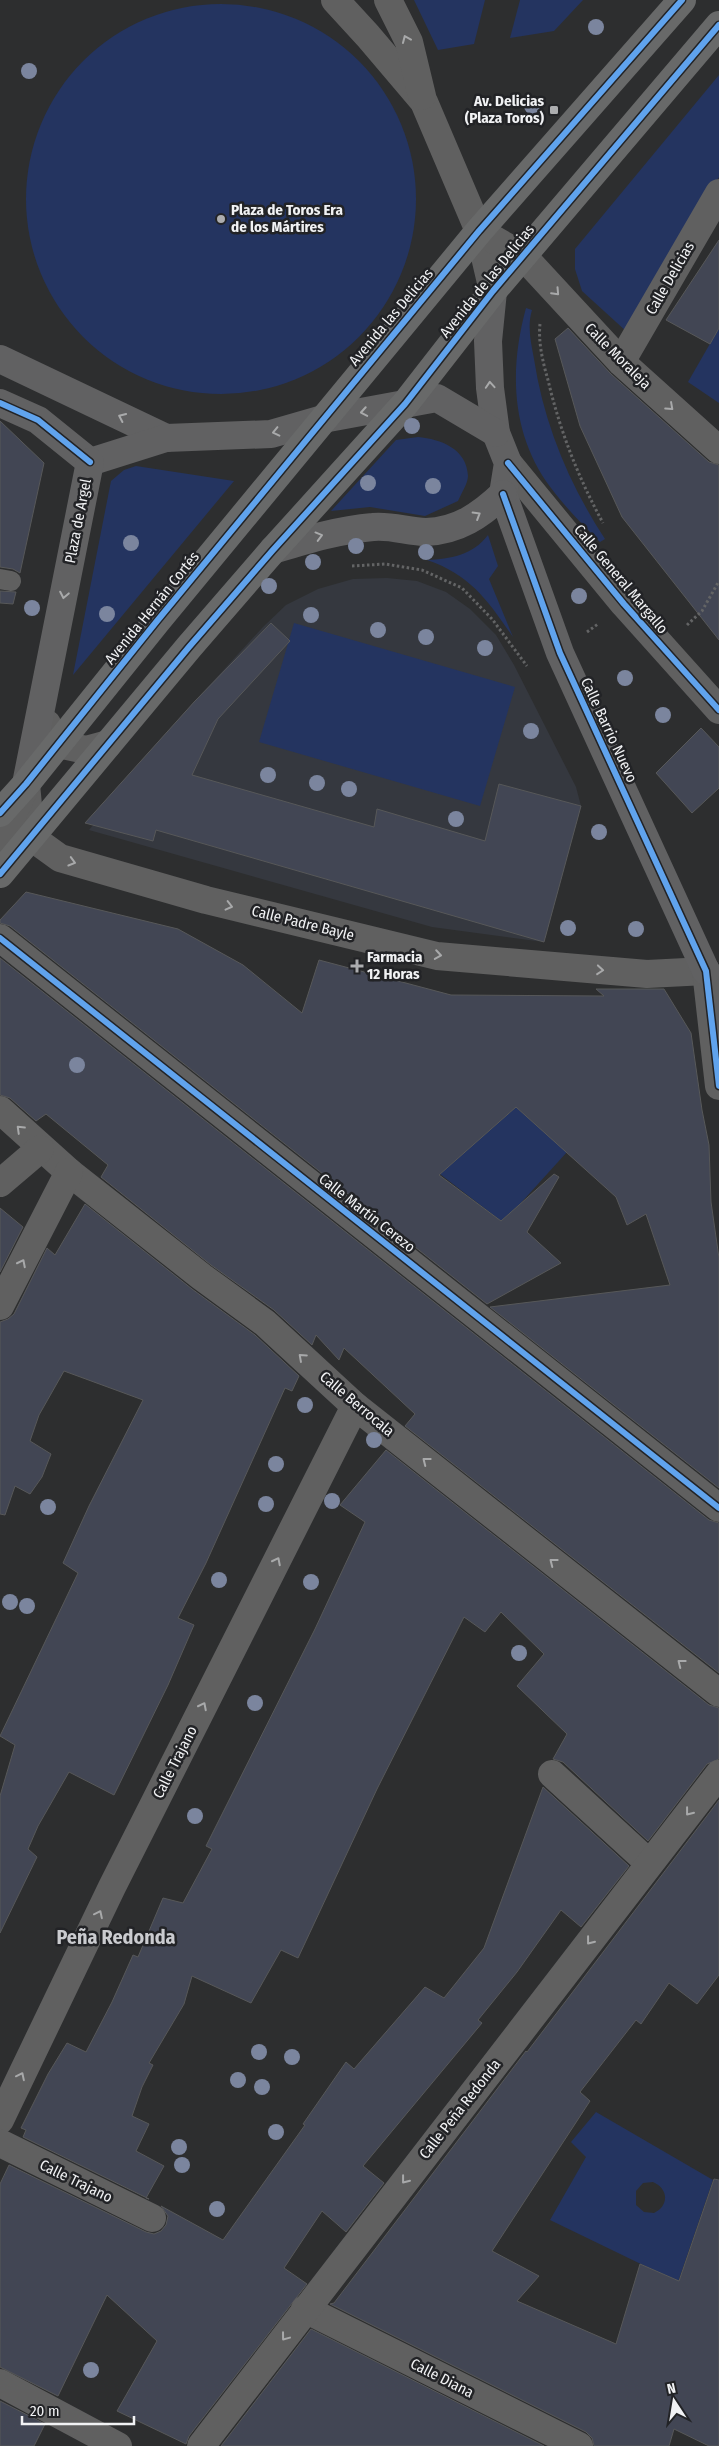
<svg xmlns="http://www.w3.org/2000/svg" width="719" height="2446" viewBox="0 0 719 2446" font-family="'Fira Sans Condensed',sans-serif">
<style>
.built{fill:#35383f}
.green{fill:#243460;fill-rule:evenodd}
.building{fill:#424654;stroke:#575859}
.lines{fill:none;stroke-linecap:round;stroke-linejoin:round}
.path{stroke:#636465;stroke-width:3;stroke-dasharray:2.5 2.5;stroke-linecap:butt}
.lane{stroke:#606060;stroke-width:20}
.street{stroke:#606060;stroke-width:28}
.secondary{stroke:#616162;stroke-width:28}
.primary{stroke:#686969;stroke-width:28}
.cycleway-casing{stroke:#222326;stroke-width:9}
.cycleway{stroke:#60a3ed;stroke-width:6}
.tree{fill:#7b859e}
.oneway{stroke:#a8a9aa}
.oneway2{stroke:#a9aaab}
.poi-dot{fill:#acadaf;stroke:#222326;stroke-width:2}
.labels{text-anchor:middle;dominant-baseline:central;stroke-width:5;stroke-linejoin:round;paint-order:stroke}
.poi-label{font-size:15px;font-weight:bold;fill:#f1f2f4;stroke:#222326;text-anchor:start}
.street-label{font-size:15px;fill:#f1f2f4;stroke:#222326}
.district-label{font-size:20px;font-weight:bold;fill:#cacbcf;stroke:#222326}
</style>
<rect width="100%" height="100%" fill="#2d2e2f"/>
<!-- built -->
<path class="built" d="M387,578L417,581L446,592L470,609L496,635L514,665L576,787L581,806L544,942L432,927L89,830L195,701L263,627L286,605L318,589L353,579Z"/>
<!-- green -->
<g class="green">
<path d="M414,0H485L474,44L438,50Z"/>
<path d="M520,0H583L554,31L510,38Z"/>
<circle cx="221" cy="199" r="195"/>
<path d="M719,75V177L627,332L582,291L575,269V249Z"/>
<path d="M526,308L532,310C527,327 531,342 534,359C544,424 569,484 605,539L600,542C583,525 565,507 551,488C511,435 509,370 526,308Z"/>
<path d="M719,328V403L688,382Z"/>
<path d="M418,437C441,439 467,449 468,476C468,483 461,494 458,501L425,516L370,507L331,511L396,440Z"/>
<path d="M136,466L234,481L73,675L111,481L124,470Z"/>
<path d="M488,535L498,566L489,579L513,637C488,601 471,575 427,560C450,559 473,555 488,535Z"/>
<path d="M294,623L515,687L480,806L259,742Z"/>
<path d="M516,1107L567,1152L519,1205L501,1221L440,1174Z"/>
<path d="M596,2112L713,2180L678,2282L550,2220L586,2157L571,2142ZM653,2182C669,2189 669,2206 654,2213L644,2212L636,2205V2191L643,2183Z"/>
</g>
<!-- building -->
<g class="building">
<path d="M719,240V328L710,344L666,320Z"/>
<path d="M568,328L611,374L709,462L719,465V640L622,517L580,426L555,339Z"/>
<path d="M0,421L44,463L20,573L13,569L0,567Z"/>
<path d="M0,591L16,592L13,604L0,603Z"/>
<path d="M271,623L290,641L218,719L192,775L374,827L377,809L485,841L499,784L581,806L544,942L156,830L153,841L85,823L195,701Z"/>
<path d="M701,728L719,747V788L692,813L656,773Z"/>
<path d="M26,892L178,929L243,965L302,1013L319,960L451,995L604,996L596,989H664L691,1033L702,1110L709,1145L711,1202L719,1258V1488L490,1307L670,1285L646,1214L627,1225L616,1197L516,1107L439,1175L501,1221L554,1174L559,1177L527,1232L561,1263L487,1304L10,926L0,923V920Z"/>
<path d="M0,958L709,1520L719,1523V1673L405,1426L415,1414L344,1348L339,1360L316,1335L312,1345L274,1310L211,1265L101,1177L108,1165L46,1114L36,1121L10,1098L0,1095Z"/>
<path d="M85,1204L192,1289L255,1335L299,1376L292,1391L285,1388L206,1563L178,1618L194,1625L168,1685L114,1795L69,1772L38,1826L28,1849L37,1857L0,1933V1796L15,1745L0,1736L78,1573L63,1563L89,1506L143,1400L64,1371L39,1415L30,1441L51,1454L42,1477L30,1494L15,1486L5,1515L0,1514V1322L8,1319L14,1314L47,1248L55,1255Z"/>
<path d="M0,1208L23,1227L0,1272Z"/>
<path d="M386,1450L709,1705L719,1708V1759L707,1764L648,1841L563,1762L553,1759L567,1734L517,1686L544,1654L501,1612L485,1632L464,1617L377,1789L298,1958L281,1950L251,2003L192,1976L184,2004L149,2063L153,2065L142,2087L132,2116L149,2124L136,2151L164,2166L146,2198L149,2199L23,2137L26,2130L21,2128L48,2074L67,2043L86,2052L112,2002L133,1955L138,1957L163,1898L183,1903L212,1849L206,1846L315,1629L365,1522L340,1505Z"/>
<path d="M543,1787L629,1866L581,1927L561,1910L517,1972L478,2020L482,2023L363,2166L384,2183L346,2232L322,2211L284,2268L307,2284L189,2436L186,2444L117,2411L157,2341L107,2295L58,2396L0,2367V2184L9,2165L146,2232L154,2234L161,2231L166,2225L168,2216L161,2206L223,2240L305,2125L303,2124L346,2062L354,2069L425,1987L444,1998L484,1948Z"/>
<path d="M719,1800V1975L697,2004L669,1983L641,2024L636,2020L580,2092L590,2101L492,2251L539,2276L517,2301L616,2344L640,2264L679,2281L714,2179L719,2180V2446H709L674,2429L669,2446H594L592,2438L586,2432L330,2304L334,2303L526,2051L527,2052Z"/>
<path d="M311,2329L544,2446H221Z"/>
<path d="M0,2401L45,2424L34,2446H0Z"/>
</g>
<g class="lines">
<!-- path -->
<g class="path">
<path d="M540,324C538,342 543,363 548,380C560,431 578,477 603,523"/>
<path d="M352,566L385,564L422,570L462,588L492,619L527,666"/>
<path d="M687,625L702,611L719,581"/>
<path d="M587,632L598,624"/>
</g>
<!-- lane -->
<path class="lane" d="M0,579L11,581"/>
<!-- street -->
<g class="street">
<path d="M335,0L368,36L424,102L479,231L493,291"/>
<path d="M388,0L409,42L422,96"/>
<path d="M479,231L523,256L621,362L719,450"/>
<path d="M621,362L719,193"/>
<path d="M508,463L624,604L719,710"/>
<path d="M47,724L58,744L86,750L108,744"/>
<path d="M26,784L31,837L60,858L206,900L437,956L647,974L706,971"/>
<path d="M0,842L24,790"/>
<path d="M0,938L719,1508"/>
<path d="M706,971L719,1086"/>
<path d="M0,1110L69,1172L202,1277L265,1323L355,1406L719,1693"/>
<path d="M0,1183L40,1149"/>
<path d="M0,1306L69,1172"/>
<path d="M552,1774L649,1863"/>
<path d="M0,2120L112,1887L355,1406"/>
<path d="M0,2143L152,2218"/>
<path d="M305,2309L579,2446"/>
<path d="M0,2383L118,2446"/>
<path d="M201,2446L719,1774"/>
</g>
<!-- secondary -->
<g class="secondary">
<path d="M493,291L488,341L490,388L496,433L508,463L503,494L560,653L706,971"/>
<path d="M0,359L166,438"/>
<path d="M0,403L38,420L90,462"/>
<path d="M90,462L166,438L271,434L323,419L437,398L496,433"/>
<path d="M273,550C306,540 338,530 373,527C391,525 409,532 426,532C458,531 481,515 503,494"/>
<path d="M26,784L90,462"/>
</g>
<!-- primary -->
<g class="primary">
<path d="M0,813L26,784L157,621L479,231L682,0"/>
<path d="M0,874L189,647L273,550L405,404L493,291L719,25"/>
</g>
<defs>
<g id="cycleway">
<path d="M0,403L38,420L90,462"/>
<path d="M508,463L624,604L719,710"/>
<path d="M503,494L560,653L706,971L719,1086"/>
<path d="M0,813L26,784L157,621L479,231L682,0"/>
<path d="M0,874L189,647L273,550L405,404L493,291L719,25"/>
<path d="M0,938L719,1508"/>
</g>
</defs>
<!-- cycleway casing -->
<use href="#cycleway" class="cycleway-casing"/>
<!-- cycleway -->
<use href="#cycleway" class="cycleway"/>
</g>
<!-- trees -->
<g class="tree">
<circle cx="596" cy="27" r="8"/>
<circle cx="29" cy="71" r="8"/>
<circle cx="532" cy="106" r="8"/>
<circle cx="412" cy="426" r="8"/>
<circle cx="368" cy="483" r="8"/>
<circle cx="433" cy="486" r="8"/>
<circle cx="131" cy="543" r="8"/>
<circle cx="356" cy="546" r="8"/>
<circle cx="426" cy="552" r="8"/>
<circle cx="313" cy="562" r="8"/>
<circle cx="269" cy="586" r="8"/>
<circle cx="579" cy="596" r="8"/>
<circle cx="32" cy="608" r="8"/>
<circle cx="107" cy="614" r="8"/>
<circle cx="311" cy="615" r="8"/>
<circle cx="378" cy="630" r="8"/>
<circle cx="426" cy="637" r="8"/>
<circle cx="485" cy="648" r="8"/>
<circle cx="625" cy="678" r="8"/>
<circle cx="663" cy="715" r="8"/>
<circle cx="531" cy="731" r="8"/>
<circle cx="268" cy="775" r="8"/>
<circle cx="317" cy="783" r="8"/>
<circle cx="349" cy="789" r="8"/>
<circle cx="456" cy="819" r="8"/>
<circle cx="599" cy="832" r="8"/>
<circle cx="568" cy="928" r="8"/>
<circle cx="636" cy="929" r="8"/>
<circle cx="77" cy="1065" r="8"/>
<circle cx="305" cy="1405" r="8"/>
<circle cx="374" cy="1440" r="8"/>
<circle cx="276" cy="1464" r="8"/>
<circle cx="332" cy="1501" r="8"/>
<circle cx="266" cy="1504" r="8"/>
<circle cx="48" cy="1507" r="8"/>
<circle cx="219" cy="1580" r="8"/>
<circle cx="311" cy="1582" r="8"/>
<circle cx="10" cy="1602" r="8"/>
<circle cx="27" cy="1606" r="8"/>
<circle cx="519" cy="1653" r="8"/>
<circle cx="255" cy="1703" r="8"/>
<circle cx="195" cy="1816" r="8"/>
<circle cx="259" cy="2052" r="8"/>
<circle cx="292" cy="2057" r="8"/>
<circle cx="238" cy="2080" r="8"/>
<circle cx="262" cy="2087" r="8"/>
<circle cx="276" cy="2132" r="8"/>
<circle cx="179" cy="2147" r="8"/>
<circle cx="182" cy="2165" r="8"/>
<circle cx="217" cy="2209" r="8"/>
<circle cx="91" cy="2370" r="8"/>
</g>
<!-- one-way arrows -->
<defs><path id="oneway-chevron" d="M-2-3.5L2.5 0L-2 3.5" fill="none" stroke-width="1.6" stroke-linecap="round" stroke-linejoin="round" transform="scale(1.25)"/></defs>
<g class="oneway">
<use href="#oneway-chevron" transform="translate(406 39) rotate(-113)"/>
<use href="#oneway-chevron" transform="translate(556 292) rotate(47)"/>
<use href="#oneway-chevron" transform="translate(670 407) rotate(42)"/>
<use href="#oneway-chevron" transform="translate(72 862) rotate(16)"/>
<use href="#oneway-chevron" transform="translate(229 906) rotate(14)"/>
<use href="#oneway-chevron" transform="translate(438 955) rotate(9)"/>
<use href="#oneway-chevron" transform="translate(600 970) rotate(5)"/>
<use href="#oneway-chevron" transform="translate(20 1129) rotate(-136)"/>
<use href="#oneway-chevron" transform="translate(22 1263) rotate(-63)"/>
<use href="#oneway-chevron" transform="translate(302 1357) rotate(-138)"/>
<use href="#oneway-chevron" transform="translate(426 1461) rotate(-142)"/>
<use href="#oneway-chevron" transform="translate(277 1561) rotate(-63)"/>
<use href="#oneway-chevron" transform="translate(553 1562) rotate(-142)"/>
<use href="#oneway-chevron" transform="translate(681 1663) rotate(-142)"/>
<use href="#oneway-chevron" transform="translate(203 1706) rotate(-63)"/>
<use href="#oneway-chevron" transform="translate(689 1812) rotate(128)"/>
<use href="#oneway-chevron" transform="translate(99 1914) rotate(-64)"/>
<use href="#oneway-chevron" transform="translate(590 1941) rotate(128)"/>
<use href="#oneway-chevron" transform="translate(21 2076) rotate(-64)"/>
<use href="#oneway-chevron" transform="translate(405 2180) rotate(128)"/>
<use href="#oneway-chevron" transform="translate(285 2337) rotate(127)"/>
</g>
<g class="oneway2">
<use href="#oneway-chevron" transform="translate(490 385) rotate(-94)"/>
<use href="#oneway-chevron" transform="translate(364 412) rotate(170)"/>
<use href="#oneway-chevron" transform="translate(122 417) rotate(-155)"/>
<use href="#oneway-chevron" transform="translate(276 432) rotate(167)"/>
<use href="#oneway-chevron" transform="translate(477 515) rotate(-31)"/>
<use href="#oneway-chevron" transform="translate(319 536) rotate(-15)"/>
<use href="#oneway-chevron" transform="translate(64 595) rotate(101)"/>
</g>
<!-- markers -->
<g class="poi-dot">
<rect x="549" y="105" width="10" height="10" rx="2.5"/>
<circle cx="221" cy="219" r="5"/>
<path d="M354.5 958.5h5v5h5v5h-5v5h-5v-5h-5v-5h5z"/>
</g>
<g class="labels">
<!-- poi labels -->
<g class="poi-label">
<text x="544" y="101" text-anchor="end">Av. Delicias<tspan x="544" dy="17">(Plaza Toros)</tspan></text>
<text x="231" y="210">Plaza de Toros Era<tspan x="231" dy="17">de los Mártires</tspan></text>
<text x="367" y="957">Farmacia<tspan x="367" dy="17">12 Horas</tspan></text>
</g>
<!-- street labels -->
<g class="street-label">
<text transform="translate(670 278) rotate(-60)">Calle Delicias</text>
<text transform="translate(487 281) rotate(-51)">Avenida de las Delicias</text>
<text transform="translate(391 317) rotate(-50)">Avenida las Delicias</text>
<text transform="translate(618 356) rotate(45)">Calle Moraleja</text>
<text transform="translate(78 521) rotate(-79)">Plaza de Argel</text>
<text transform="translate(621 579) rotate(50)">Calle General Margallo</text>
<text transform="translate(152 608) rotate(-51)">Avenida Hernán Cortés</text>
<text transform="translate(609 730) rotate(65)">Calle Barrio Nuevo</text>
<text transform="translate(303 923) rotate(14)">Calle Padre Bayle</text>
<text transform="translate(367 1213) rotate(38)">Calle Martín Cerezo</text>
<text transform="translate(357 1404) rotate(40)">Calle Berrocala</text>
<text transform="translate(175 1762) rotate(-63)">Calle Trajano</text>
<text transform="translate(460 2109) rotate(-52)">Calle Peña Redonda</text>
<text transform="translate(76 2181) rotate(26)">Calle Trajano</text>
<text transform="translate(442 2378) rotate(27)">Calle Diana</text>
</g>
<!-- district labels -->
<g class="district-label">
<text x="116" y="1937">Peña Redonda</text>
</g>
</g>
<!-- north arrow -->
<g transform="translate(674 2401) rotate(348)" stroke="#222326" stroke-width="4" paint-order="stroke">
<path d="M0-4L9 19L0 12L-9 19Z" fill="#f1f2f4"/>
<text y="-8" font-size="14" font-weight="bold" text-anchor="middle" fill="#f1f2f4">N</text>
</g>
<!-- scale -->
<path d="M22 2416v8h112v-8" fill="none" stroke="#f1f2f4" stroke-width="2.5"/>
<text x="30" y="2416" font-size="15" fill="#f1f2f4" stroke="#222326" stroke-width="4" paint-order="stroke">20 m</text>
</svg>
